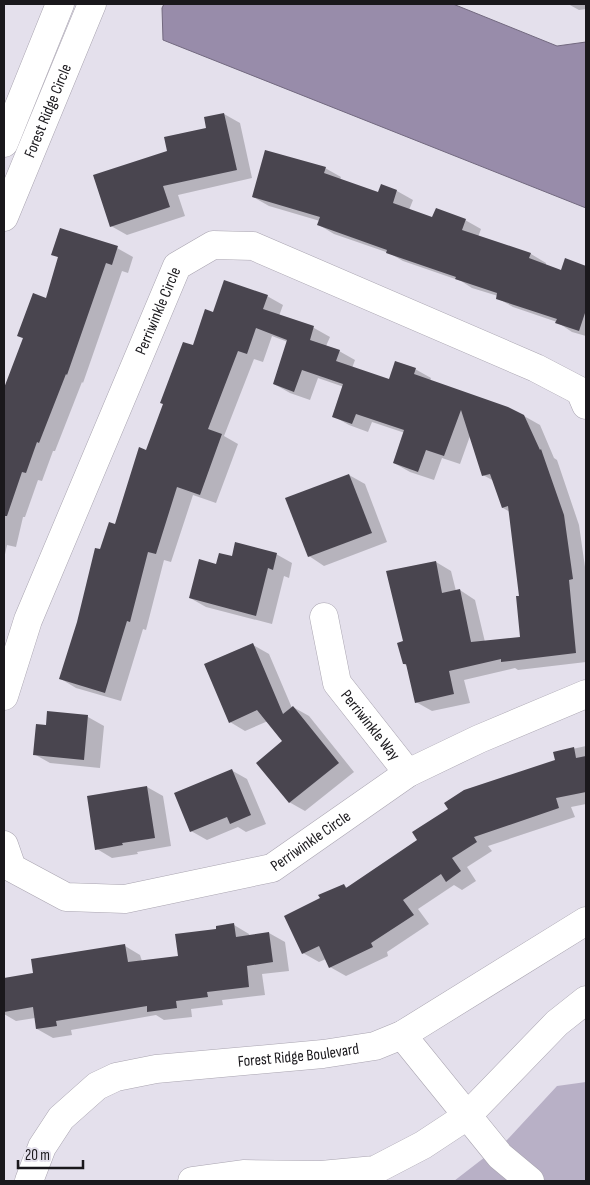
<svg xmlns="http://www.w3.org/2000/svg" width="590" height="1185" viewBox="0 0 590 1185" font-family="'Sofia Sans Condensed',sans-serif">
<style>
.green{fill:#b8b0c6}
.water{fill:#988caa;stroke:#72697f}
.shadow{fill:#0003}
.building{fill:#49454f}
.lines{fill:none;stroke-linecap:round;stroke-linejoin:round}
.minor-casing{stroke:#a9a4b0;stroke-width:29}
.minor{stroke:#fff;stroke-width:28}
.labels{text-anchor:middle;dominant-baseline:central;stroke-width:5;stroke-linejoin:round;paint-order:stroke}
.street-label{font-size:16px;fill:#1a181c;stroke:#e4e0ec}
</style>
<rect width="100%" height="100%" fill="#e4e0ec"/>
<!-- green -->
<path class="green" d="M586,1082V1181H454L507,1140L557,1086Z"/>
<!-- water -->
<path class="water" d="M164,4H453L557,46L586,42V208L163,40L162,8Z"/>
<!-- shadow -->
<g class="shadow">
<path d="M568,4H586V9L579,10Z"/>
<path d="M224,114L240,123L252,178L178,195L185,216L127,235L111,226L168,152L208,129Z"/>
<path d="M325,168L341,177L340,180L378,194L381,186L397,191L413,200L409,210L433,219L465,220L481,229L478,237L531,254L546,263V265L562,271L566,260L586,267V336L572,332L557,322L513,307L497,298L498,296L472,288L461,281L403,261L389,253L334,234L319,225L320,221L269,206L253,197Z"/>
<path d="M117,248L133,257L128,273L122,271L83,383L82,382L55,451H53L42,481L38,480L25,517H23L16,547L7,545L4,559V392L24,339L18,336L46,300L59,258L53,254Z"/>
<path d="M267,296L283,305L279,316L314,328L330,337L326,346L339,351L355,360L352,368L389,380L415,369L431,378L430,381L524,416L540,425L554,458L557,460L579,525L586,574V588H585L586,662L518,670L515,668L464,680L470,703L432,711L416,702L407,666L404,664L405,642L436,562L451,571L456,591L460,590L475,600L485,642L522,638L520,597L510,512L503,508L494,481L483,475L470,436L460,464L442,458L434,480L410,472L394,463L405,433L372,422L368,432L349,425L333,416L344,387L318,378L310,400L290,393L274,384L288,342L272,336L263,362L254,359L224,436L238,444L216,503L193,495L171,562L164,560L146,630L143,629L121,701L76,688L61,679L101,550L116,526L194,347L214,314Z"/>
<path d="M349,475L365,484L387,542L324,566L309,556Z"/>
<path d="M276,554L292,563L289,578L284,576L272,624L206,607L190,598L217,565L232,557Z"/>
<path d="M253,645L269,654L292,708L293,707L309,716L354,772L305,811L289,802L284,741L268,721L245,731L230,722Z"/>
<path d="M48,712L88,717L104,726L100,768L50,763L34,754L47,726Z"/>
<path d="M586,746V804L571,807L575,817L488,846L492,851L467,867L476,881L462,890L454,885L418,909L429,924L387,952L388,956L346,976L330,967L326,959L319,962L303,953L321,899L343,885L348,888L556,761L554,753Z"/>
<path d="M231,770L247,779L266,824L246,832L238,827L207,840L191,831Z"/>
<path d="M147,787L163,796L171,846L137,852L138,854L112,858L97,849Z"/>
<path d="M234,925L249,934L250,936L269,933L285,942L289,971L262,974L265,995L222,1000L223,1005L191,1009L192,1017L164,1020L156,1015L71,1030L72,1035L53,1038L37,1029L35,1018L16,1021L4,1014V979L35,974L125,946L140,955L142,961L180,957L217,930Z"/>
</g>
<!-- building -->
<g class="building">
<path d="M224,113L237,170L163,186L170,207L110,227L93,175L167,151L164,137L206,128L204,117Z"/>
<path d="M265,150L326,167L324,173L378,192L381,184L397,190L393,203L432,217L436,208L466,219L462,230L531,253L529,258L561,270L565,258L586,266V310L579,331L555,323L557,319L496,299L497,293L455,279L456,277L386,253L387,250L317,225L320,217L252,197Z"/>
<path d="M60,228L118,246L112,265L106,263L67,375L66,374L39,443L37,442L26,473L22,472L7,516H4V388L23,338L17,336L33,293L46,298L58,257L51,255Z"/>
<path d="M224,280L268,295L263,309L314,326L310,340L340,350L336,361L389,379L395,361L416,368L414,374L508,407L524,415L540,450L541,449L564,515L573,579L569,580L576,653L501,662V659L449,671L454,694L415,703L406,664H403L397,643L403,641L386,571L436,561L442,593L460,589L471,642L520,637L516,596H519L508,506L502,508L490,474L482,476L461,410L444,456L426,450L418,472L393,463L404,430L356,414L352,424L332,417L343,384L302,370L294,392L273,384L287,340L256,328L247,354L238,351L208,429L222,434L200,495L177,487L156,554L148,552L130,622L127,621L105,693L59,679L77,622L95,548L100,549L109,522L115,524L139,447L146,450L163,404L160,403L183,342L193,345L205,309L213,312Z"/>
<path d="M349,474L372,533L308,557L285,498Z"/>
<path d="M235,542L277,553L273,570L268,568L256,616L189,598L199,559L216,564L219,553L232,556Z"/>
<path d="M253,643L283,714L293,706L339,763L289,803L256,763L282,741L257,710L229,723L204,664Z"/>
<path d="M47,711L88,715L84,760L33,755L36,724L46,725Z"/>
<path d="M574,747L576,758L586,756V792L556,798L559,808L474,837L477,842L452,858L461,871L446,882L441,874L403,900L414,915L371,943L373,947L329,968L319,946L302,954L284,916L320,898L318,895L344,884L346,888L417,840L412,832L448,809L444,803L464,790L555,760L553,752Z"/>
<path d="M232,769L251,815L230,824L227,817L190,832L174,793Z"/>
<path d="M147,786L155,838L122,843L123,845L95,850L87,796Z"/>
<path d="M234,923L236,937L269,932L273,962L247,966L249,987L207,992L208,997L176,1001L177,1008L147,1012V1006L56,1021L57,1026L36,1029L33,1007L4,1012V978L33,973L31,959L125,944L128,962L178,956L175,934L216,929V926Z"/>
</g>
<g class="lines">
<defs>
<g id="minor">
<path d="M4,143L60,4"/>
<path id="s1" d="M4,217L92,4"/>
<path id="s2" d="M324,617L337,683L408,773"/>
<path id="s3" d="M4,696L28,620L177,266L213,245L253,246L536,368L580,391L586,405"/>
<path id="s4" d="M4,845L12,868L66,897L125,899L272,868L408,773L479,739L586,694"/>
<path d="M402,1035L500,1156L530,1181"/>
<path id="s5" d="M29,1181L42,1147L61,1118L97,1086L116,1077L156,1069L323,1054L375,1046L402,1035L586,921"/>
<path d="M192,1181L243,1174L321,1175L375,1170L423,1145L467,1116L557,1023L586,1000"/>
</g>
</defs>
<!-- minor casing -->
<use href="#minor" class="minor-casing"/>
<!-- minor -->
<use href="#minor" class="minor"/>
</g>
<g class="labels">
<!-- street labels -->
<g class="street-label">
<text stroke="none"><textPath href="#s1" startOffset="115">Forest Ridge Circle</textPath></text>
<text stroke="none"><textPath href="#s3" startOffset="415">Perriwinkle Circle</textPath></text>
<text stroke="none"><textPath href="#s2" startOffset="121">Perriwinkle Way</textPath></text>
<text stroke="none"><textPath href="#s4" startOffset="342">Perriwinkle Circle</textPath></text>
<text stroke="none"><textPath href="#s5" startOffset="324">Forest Ridge Boulevard</textPath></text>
</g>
</g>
<!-- border -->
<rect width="590" height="1185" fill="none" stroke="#1a181c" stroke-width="10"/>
<!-- scale -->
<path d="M18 1160v8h65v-8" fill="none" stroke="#1a181c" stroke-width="2.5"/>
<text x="25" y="1160" font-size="15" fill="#1a181c" stroke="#e4e0ec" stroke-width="4" paint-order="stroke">20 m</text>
</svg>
